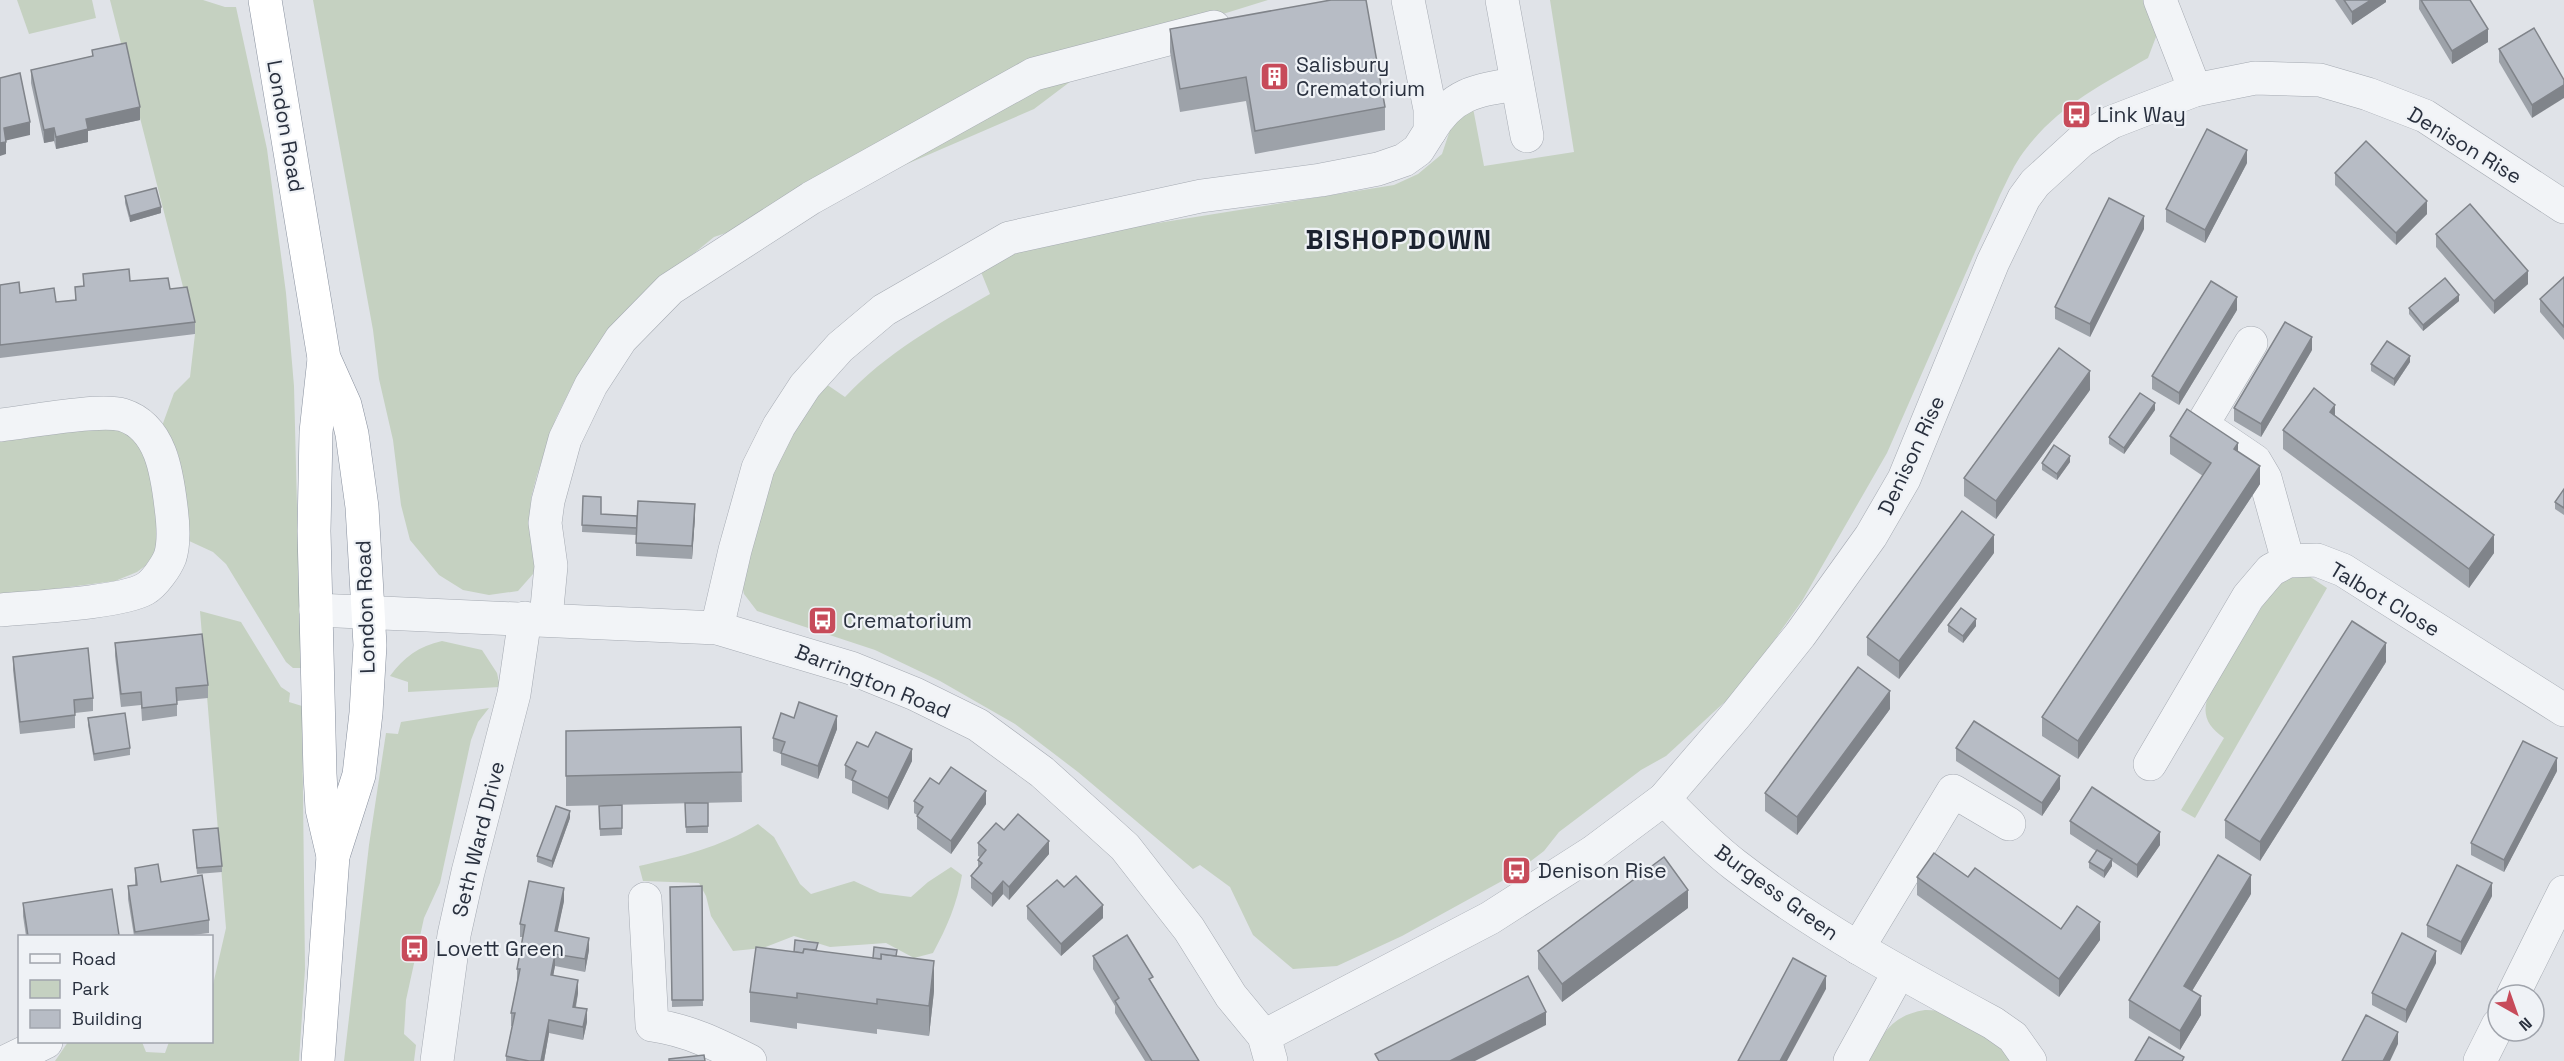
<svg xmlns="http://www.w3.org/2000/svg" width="2564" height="1061" viewBox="0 0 2564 1061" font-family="'Space Grotesk',sans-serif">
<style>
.green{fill:#c5d1c1}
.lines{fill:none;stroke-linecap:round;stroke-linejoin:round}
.minor-casing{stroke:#a5aab2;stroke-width:34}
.highway-casing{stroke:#88909e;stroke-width:34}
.minor{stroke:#f2f4f7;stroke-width:33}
.highway{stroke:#fff;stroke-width:33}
.wall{fill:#9da2a9}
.shaded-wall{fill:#80848a}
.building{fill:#b7bcc5;stroke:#80848a;stroke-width:1.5}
.labels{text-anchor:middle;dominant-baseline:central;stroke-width:4.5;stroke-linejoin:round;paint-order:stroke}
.poi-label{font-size:21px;fill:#29303e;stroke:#eff2f6;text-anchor:start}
.street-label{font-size:21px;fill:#29303e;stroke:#eff2f6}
.district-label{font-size:27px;font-weight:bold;letter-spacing:1.5px;fill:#1b222f;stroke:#eff2f6}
</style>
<rect width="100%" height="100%" fill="#e0e3e8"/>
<!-- green -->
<g class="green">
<path d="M17,0H92L96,18L29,34Z"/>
<path d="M110,0H203L225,7H236L267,149L286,293L294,386L301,668H293L286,662L226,564L213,552L187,540L178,453L162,426L174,393L190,377L195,334Z"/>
<path d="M313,0H1268L1210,18L1132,35L1034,109L819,202L714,237L681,264L593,354L573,384L556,418L537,475L531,498L530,522L539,557L533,574L518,591L489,595L463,590L439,575L410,540L401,505L393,440L379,379L373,330Z"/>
<path d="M1550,0H2153L2159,29L2148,58C2099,86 2053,109 2020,157C2012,169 2006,183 2000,195L1887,453L1802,601L1741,687L1666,756L1641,770L1559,832L1544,851L1511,876L1402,936L1337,966L1293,969L1253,935L1230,887L1200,865L1193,869L1078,772L1015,724L940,681L875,650L757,611L744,594L741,582L770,470L800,418L826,384L845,397C886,353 938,324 990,294L979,267L1015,246L1394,185L1418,174L1442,154L1451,127L1473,108L1484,166L1574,152Z"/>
<path d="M92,425L125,430L145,450L160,532L156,551L145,566L137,572L115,581L0,596V438Z"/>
<path d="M2300,576H2309L2327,588L2195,818L2181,810L2224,738C2207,726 2201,714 2209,694L2272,590L2290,578Z"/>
<path d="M200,611L241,622L281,687L290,693L289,702L302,706L305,969L299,1061H55L68,1042H142L146,1052L165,1053L169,1042H212V989L226,928Z"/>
<path d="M442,641L482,650L497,673L500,687L408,692V682L390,676C404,657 419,646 442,641Z"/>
<path d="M489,708L478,722L471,740L440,883L424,918L406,1000L404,1034L416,1045L414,1061H344L369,845L386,733L398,734L401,722Z"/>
<path d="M758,824L774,837L800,884L811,894L854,881L880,893L911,897L928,882L951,867L962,875C957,904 947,927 933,953L914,958L886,943L830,947L794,936L763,948L733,951L711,916L706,896L699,883L643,881L639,866C682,856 719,848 758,824Z"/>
<path d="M1925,1010C1962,1009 1990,1039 2017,1061H1867C1882,1034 1892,1015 1925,1010Z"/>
</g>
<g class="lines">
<defs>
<g id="minor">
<path d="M1502,0L1527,136"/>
<path d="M2160,0L2195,90"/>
<path d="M1430,131C1452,93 1477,90 1517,84"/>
<path d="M2251,343L2202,425L2255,461L2265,478L2288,561"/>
<path d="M0,425C28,422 99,408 123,415C161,427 167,473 171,507C173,522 175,542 170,557C166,567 154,584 145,589C120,603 32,607 0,610"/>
<path d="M316,610L717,628L851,668L915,694L978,725L1042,772L1125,847L1189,929L1231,996L1264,1036L1271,1061"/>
<path d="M546,618L551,566L545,523L548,501L565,439L591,385L621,339L670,289L811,198L1034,74L1214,27"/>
<path d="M717,628L735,550L758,468L779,426L805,386L840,347L884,310L1009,238L1201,196L1321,180L1378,169L1404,160L1418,150L1430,131V109L1408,0"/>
<path d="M2150,764L2248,597L2271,570L2288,561L2317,560L2343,570L2564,710"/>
<path d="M1664,799C1687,822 1709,845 1735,865C1815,927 1904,975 1993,1023L2013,1037L2030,1061"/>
<path d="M645,899L652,1025C688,1030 718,1045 750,1061"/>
<path d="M1858,948L1953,791L2009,824"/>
<path d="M2513,995L2564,892"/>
<path d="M1264,1036L1490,918L1593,852L1664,799L1736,715L1800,635L1871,536L1904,479L1993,262L2024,198L2035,183L2081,141L2112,122L2195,90L2255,78L2320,80L2368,94L2425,116L2564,207"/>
<path d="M7,1061L46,1042"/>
<path d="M437,1061L454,935L468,872L514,694L525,618"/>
<path d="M1850,1061L1899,972"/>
<path d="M2480,1061L2498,1025"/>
</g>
<g id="highway">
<path d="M265,0L324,358L345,405L352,434L362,507L370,645L366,713L359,775L333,856L318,1061"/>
<path d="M324,359L316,432L314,531L320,774L322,809L333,856"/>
</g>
</defs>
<!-- minor casing -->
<use href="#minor" class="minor-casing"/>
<!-- highway casing -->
<use href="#highway" class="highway-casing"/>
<!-- minor -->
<use href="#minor" class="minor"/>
<!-- highway -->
<use href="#highway" class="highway"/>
</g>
<!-- wall -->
<g class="wall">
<path d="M2335,0H2386V2L2352,25Z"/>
<path d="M2419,0H2470L2488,42L2452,64L2419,9Z"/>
<path d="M2534,28L2532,118L2499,62V49Z"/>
<path d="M1170,29L1385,107V130L1255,154L1246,101L1180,112L1170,52Z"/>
<path d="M92,50L140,120L88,131V142L56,149L54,141L44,143L31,83V70L92,56Z"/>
<path d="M2247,163L2205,243L2166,222V209Z"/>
<path d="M2335,173L2427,214L2396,245L2335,185Z"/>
<path d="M125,196L161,213L130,222L125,203Z"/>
<path d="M2144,229L2090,337L2055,319V307Z"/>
<path d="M2436,234L2528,284L2494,314L2436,247Z"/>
<path d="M83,274L130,281L170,289L195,322V334L0,358V285L20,293L56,302L75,300V287H83Z"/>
<path d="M2564,277V340L2540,312V299Z"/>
<path d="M2459,301L2423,331L2409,314V308Z"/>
<path d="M2237,310L2179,405L2152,389V376Z"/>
<path d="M2312,350L2261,437L2234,421V408Z"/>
<path d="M2410,362L2394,386L2371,371V364Z"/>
<path d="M2090,390L1996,519L1964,496V478Z"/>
<path d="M2155,410L2124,454L2109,444V437Z"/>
<path d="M2335,416L2494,553L2469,588L2283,449V430Z"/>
<path d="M2170,436L2238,452L2260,484L2078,759L2042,736V717L2203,476L2170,454Z"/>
<path d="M2070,462L2057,480L2042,470V463Z"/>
<path d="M2564,489V515L2555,509V502Z"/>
<path d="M583,496L601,514L637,516L695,517L692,559L636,556V535L582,532Z"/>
<path d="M1994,553L1899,679L1867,655V637Z"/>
<path d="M1948,625L1976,626L1963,643L1948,632Z"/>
<path d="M115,643L208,685V698L177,701V716L142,721L141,705L121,707L115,656Z"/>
<path d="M13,657L93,698V711L75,713V728L20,734L13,670Z"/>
<path d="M2386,662L2260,861L2225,838V820Z"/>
<path d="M1890,709L1797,835L1765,811V793Z"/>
<path d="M88,718L130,748V755L94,761L88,725Z"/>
<path d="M794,718L837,729L818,779L781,765V754L773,751V738Z"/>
<path d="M741,727L742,802L566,806V731Z"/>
<path d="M868,747L912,761L888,810L852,793V781L845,778V765Z"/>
<path d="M1956,748L2060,789L2042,816L1956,761Z"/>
<path d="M2557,771L2504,872L2471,855V843Z"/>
<path d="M939,784L986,804L951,854L917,829V815L914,813V801Z"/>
<path d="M685,803H708V833H686Z"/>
<path d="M622,805V835L600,836L599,806Z"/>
<path d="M570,818L552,868L537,862V856Z"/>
<path d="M2070,821L2160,845L2137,878L2112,861V866L2104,878L2089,868V862L2096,851L2070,834Z"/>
<path d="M193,830L222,866V872L197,874Z"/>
<path d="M1004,830L1049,854L1009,900L1003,894L992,907L971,888V876L978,867V860L980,857L978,856V843Z"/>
<path d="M135,868L161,882L209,920V933L185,936H134L128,899V886L135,885Z"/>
<path d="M1917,877H1968L2061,929L2100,940L2059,997L1917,895Z"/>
<path d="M702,886L703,1006L672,1007L670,887Z"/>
<path d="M112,889L119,936H26L23,916V903Z"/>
<path d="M2251,894L2192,991L2201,1015L2180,1050L2129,1018V1000Z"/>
<path d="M2492,896L2461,955L2427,937V925Z"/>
<path d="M564,901L557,931L589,950L585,972L555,966L553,975L578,993L576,1007L587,1022L583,1040L549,1033L544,1061H506V1056L512,1026H511V1013L517,982V969L523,937H520V924Z"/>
<path d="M1027,906L1103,918L1061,956L1027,919Z"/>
<path d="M1688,908L1562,1002L1538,969V951Z"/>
<path d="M817,951L873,958L897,956L934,991L929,1036L877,1029V1034L797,1023V1029L750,1022V992L794,952Z"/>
<path d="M1093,956L1153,985L1199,1061H1145L1115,1013V1006L1093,969Z"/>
<path d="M2436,963L2406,1023L2372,1005V993Z"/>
</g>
<!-- shaded-wall -->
<g class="shaded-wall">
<path d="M2371,0H2386V2L2352,25V12Z"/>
<path d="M2488,29V42L2452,64V51Z"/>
<path d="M2564,85V98L2532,118V105Z"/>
<path d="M140,107V120L88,131V142L56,149V137L86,119Z"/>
<path d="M30,122V135L4,141V128Z"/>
<path d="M54,128V141L44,143V130Z"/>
<path d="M6,142V154L0,156V143Z"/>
<path d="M2247,150V163L2205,243V230Z"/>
<path d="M2427,201V214L2396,245V233Z"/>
<path d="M161,207V213L130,222V216Z"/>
<path d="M2144,216V229L2090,337V324Z"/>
<path d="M2528,271V284L2494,314V301Z"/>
<path d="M2459,295V301L2423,331V325Z"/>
<path d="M2237,297V310L2179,405V393Z"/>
<path d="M2312,337V350L2261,437V424Z"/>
<path d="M2410,356V362L2394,386V379Z"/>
<path d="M2090,371V390L1996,519V501Z"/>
<path d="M2155,403V410L2124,454V448Z"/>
<path d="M2335,405V423L2330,412Z"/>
<path d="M2238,443V461L2234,449Z"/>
<path d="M2070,456V462L2057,480V474Z"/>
<path d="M2260,466V484L2078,759V741Z"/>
<path d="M695,504V517L692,559V546Z"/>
<path d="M1994,535V553L1899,679V661Z"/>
<path d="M2494,535V553L2469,588V569Z"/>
<path d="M1976,619V626L1963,643V636Z"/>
<path d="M2386,643V662L2260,861V842Z"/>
<path d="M1890,691V709L1797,835V817Z"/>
<path d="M837,716V729L818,779V766Z"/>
<path d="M912,749V761L888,810V798Z"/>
<path d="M2557,758V771L2504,872V860Z"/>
<path d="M2060,776V789L2042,816V803Z"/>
<path d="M986,791V804L951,854V841Z"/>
<path d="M570,811V818L552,868V861Z"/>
<path d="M2160,832V845L2137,878V865Z"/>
<path d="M1049,841V854L1009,900V887Z"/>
<path d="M2112,859V866L2104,878V871Z"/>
<path d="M2251,875V894L2184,1004V986Z"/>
<path d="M1003,881V894L992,907V894Z"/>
<path d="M2492,883V896L2461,955V942Z"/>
<path d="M564,888V901L555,944V931Z"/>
<path d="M1688,890V908L1562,1002V984Z"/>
<path d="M1103,905V918L1061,956V944Z"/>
<path d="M2100,922V940L2059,997V979Z"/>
<path d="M589,938V950L585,972V959Z"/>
<path d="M2436,951V963L2406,1023V1010Z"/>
<path d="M555,954V966L551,988V975Z"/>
<path d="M934,961V991L929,1036V1006Z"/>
<path d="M1826,976V989L1787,1061H1780Z"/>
<path d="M578,980V993L573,1020V1007Z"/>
<path d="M2201,996V1015L2180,1050V1031Z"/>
<path d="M587,1009V1022L583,1040V1027Z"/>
<path d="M1546,1012V1025L1475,1061H1450Z"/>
<path d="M549,1020V1033L544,1061H541Z"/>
<path d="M2398,1032V1044L2390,1061H2383Z"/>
</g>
<!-- building -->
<g class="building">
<path d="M1331,0H1366L1385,107L1255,131L1246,77L1180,89L1170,29Z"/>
<path d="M2344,0H2371L2352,12Z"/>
<path d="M2421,0H2470L2488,29L2452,51Z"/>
<path d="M2534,28L2564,80V85L2532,105L2499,49Z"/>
<path d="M126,43L140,107L86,119L88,129L56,137L54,128L44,130L31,70L93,56L92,50Z"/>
<path d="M20,73L30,122L4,128L6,142L0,143V78Z"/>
<path d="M2207,129L2247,150L2205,230L2166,209Z"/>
<path d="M2366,141L2427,201L2396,233L2335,173Z"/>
<path d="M156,188L161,207L130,216L125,196Z"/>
<path d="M2109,198L2144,216L2090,324L2055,307Z"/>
<path d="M2470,204L2528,271L2494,301L2436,234Z"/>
<path d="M129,269L130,281L168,278L170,289L187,287L195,322L0,345V285L19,282L20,293L54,288L56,302L76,300L75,287L84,286L83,274Z"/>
<path d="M2564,277V327L2540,299Z"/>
<path d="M2445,278L2459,295L2423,325L2409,308Z"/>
<path d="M2211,281L2237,297L2179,393L2152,376Z"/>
<path d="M2285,322L2312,337L2261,424L2234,408Z"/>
<path d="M2387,341L2410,356L2394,379L2371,364Z"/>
<path d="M2059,348L2090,371L1996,501L1964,478Z"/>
<path d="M2314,388L2335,405L2330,412L2494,535L2469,569L2283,430Z"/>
<path d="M2140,393L2155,403L2124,448L2109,437Z"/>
<path d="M2187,409L2238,443L2234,449L2260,466L2078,741L2042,717L2211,463L2170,436Z"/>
<path d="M2054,445L2070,456L2057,474L2042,463Z"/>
<path d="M2564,489V508L2555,502Z"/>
<path d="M583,496L601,497V514L637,516V528L582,525Z"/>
<path d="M638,501L695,504L692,546L636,543Z"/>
<path d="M1962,511L1994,535L1899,661L1867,637Z"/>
<path d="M1961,608L1976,619L1963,636L1948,625Z"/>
<path d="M2352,621L2386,643L2260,842L2225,820Z"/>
<path d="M202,634L208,685L176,688L177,704L142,708L141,692L121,694L115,643Z"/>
<path d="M88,648L93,698L74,700L75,715L20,722L13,657Z"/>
<path d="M1858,667L1890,691L1797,817L1765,793Z"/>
<path d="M799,702L837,716L818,766L781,753L785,742L773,738L781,713L794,718Z"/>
<path d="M125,713L130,748L94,754L88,718Z"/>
<path d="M1974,721L2060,776L2042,803L1956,748Z"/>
<path d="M741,727L742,772L566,776V731Z"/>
<path d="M876,732L912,749L888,798L852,780L856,771L845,765L857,742L868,747Z"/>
<path d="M2523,741L2557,758L2504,860L2471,843Z"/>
<path d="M951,767L986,791L951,841L917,816L923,807L914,801L930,778L939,784Z"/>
<path d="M2092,787L2160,832L2137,865L2070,821Z"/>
<path d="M685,803H708V826L686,827Z"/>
<path d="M622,805V828L600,829L599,806Z"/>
<path d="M556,806L570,811L552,861L537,856Z"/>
<path d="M1018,814L1049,841L1009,887L1003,881L992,894L971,876L982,863L978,860L986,850L978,843L996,823L1004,830Z"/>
<path d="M218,828L222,866L197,868L193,830Z"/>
<path d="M2097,850L2112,859L2104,871L2089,862Z"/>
<path d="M1934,853L1968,877L1975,868L2061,929L2077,906L2100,922L2059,979L1917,877Z"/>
<path d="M2218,855L2251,875L2184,986L2201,996L2180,1031L2129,1000Z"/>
<path d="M1664,857L1688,890L1562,984L1538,951Z"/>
<path d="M158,864L161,882L202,875L209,920L135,932L128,886L137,885L135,868Z"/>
<path d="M2457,865L2492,883L2461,942L2427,925Z"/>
<path d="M1076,876L1103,905L1061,944L1027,906L1057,880L1064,887Z"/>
<path d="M529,881L564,888L555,931L589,938L585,959L555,954L551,975L578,980L573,1007L587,1009L583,1027L549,1020L541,1061H529L506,1056L515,1013H511L520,969H517L525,925L520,924Z"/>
<path d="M702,886L703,1000H672L670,887Z"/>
<path d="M112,889L119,935L108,936H28L23,903Z"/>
<path d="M2402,933L2436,951L2406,1010L2372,993Z"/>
<path d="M1127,935L1153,977L1149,979L1199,1061H1152L1115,1001L1119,998L1093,956Z"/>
<path d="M795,940L818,943L816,950L804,949L803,953L794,952Z"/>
<path d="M756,947L803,953L804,949L881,959V954L934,961L929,1006L877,999V1004L797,993V998L750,992Z"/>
<path d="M874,947L897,950L896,956L881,954V959L873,958Z"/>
<path d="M1793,958L1826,976L1780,1061H1738Z"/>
<path d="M1528,976L1546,1012L1450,1061H1379L1375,1054Z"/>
<path d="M2366,1015L2398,1032L2383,1061H2342Z"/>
<path d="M2149,1037L2184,1057L2182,1061H2135Z"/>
<path d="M704,1055L705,1061H669V1059Z"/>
</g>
<!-- icons -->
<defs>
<symbol id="building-square" viewBox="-11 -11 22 22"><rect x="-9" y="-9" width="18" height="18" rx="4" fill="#c74b5a" stroke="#eff2f6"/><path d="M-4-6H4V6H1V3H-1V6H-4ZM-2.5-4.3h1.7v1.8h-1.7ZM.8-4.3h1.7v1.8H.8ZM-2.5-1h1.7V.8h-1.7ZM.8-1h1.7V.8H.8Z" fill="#fff"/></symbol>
<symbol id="bus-square" viewBox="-11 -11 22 22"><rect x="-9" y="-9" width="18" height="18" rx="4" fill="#c74b5a" stroke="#eff2f6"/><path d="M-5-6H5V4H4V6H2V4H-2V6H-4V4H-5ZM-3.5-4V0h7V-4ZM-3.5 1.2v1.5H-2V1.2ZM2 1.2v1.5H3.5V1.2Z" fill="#fff"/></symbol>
</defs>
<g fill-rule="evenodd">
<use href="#building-square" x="1258" y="60" width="33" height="33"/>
<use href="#bus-square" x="2060" y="98" width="33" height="33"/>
<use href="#bus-square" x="806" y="604" width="33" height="33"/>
<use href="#bus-square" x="1500" y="854" width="33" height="33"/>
<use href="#bus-square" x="398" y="932" width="33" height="33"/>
</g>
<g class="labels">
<!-- poi labels -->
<g class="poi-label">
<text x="1296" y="64">Salisbury<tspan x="1296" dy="24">Crematorium</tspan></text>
<text x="2097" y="114">Link Way</text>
<text x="843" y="620">Crematorium</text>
<text x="1538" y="870">Denison Rise</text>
<text x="436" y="948">Lovett Green</text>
</g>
<!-- street labels -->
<g class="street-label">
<text transform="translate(286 126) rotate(80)">London Road</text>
<text transform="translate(2465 145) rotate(31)">Denison Rise</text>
<text transform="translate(1911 455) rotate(-65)">Denison Rise</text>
<text transform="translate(2385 599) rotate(31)">Talbot Close</text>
<text transform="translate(365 607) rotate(-92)">London Road</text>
<text transform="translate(873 681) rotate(22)">Barrington Road</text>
<text transform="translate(478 839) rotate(-76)">Seth Ward Drive</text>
<text transform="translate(1777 892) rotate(36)">Burgess Green</text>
</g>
<!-- district labels -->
<g class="district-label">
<text x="1399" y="239">BISHOPDOWN</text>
</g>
</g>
<!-- legend -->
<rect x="18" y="935" width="195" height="108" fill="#eff2f6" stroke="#a0a4ac" stroke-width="1.5"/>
<rect x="30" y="954" width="30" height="9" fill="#f2f4f7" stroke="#a0a4ac" stroke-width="1.5"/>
<text x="72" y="965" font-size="18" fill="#29303e">Road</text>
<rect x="30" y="980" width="30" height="18" fill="#c5d1c1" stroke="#a0a4ac" stroke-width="1.5"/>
<text x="72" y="995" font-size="18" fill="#29303e">Park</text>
<rect x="30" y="1010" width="30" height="18" fill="#b7bcc5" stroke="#a0a4ac" stroke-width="1.5"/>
<text x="72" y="1025" font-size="18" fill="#29303e">Building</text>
<!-- north arrow -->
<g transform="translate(2516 1013) rotate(140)"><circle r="28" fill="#eff2f6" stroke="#a0a4ac" stroke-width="1.5"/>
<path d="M0-4.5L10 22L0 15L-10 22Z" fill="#c74b5a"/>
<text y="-9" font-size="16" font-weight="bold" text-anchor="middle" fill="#29303e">N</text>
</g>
</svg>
